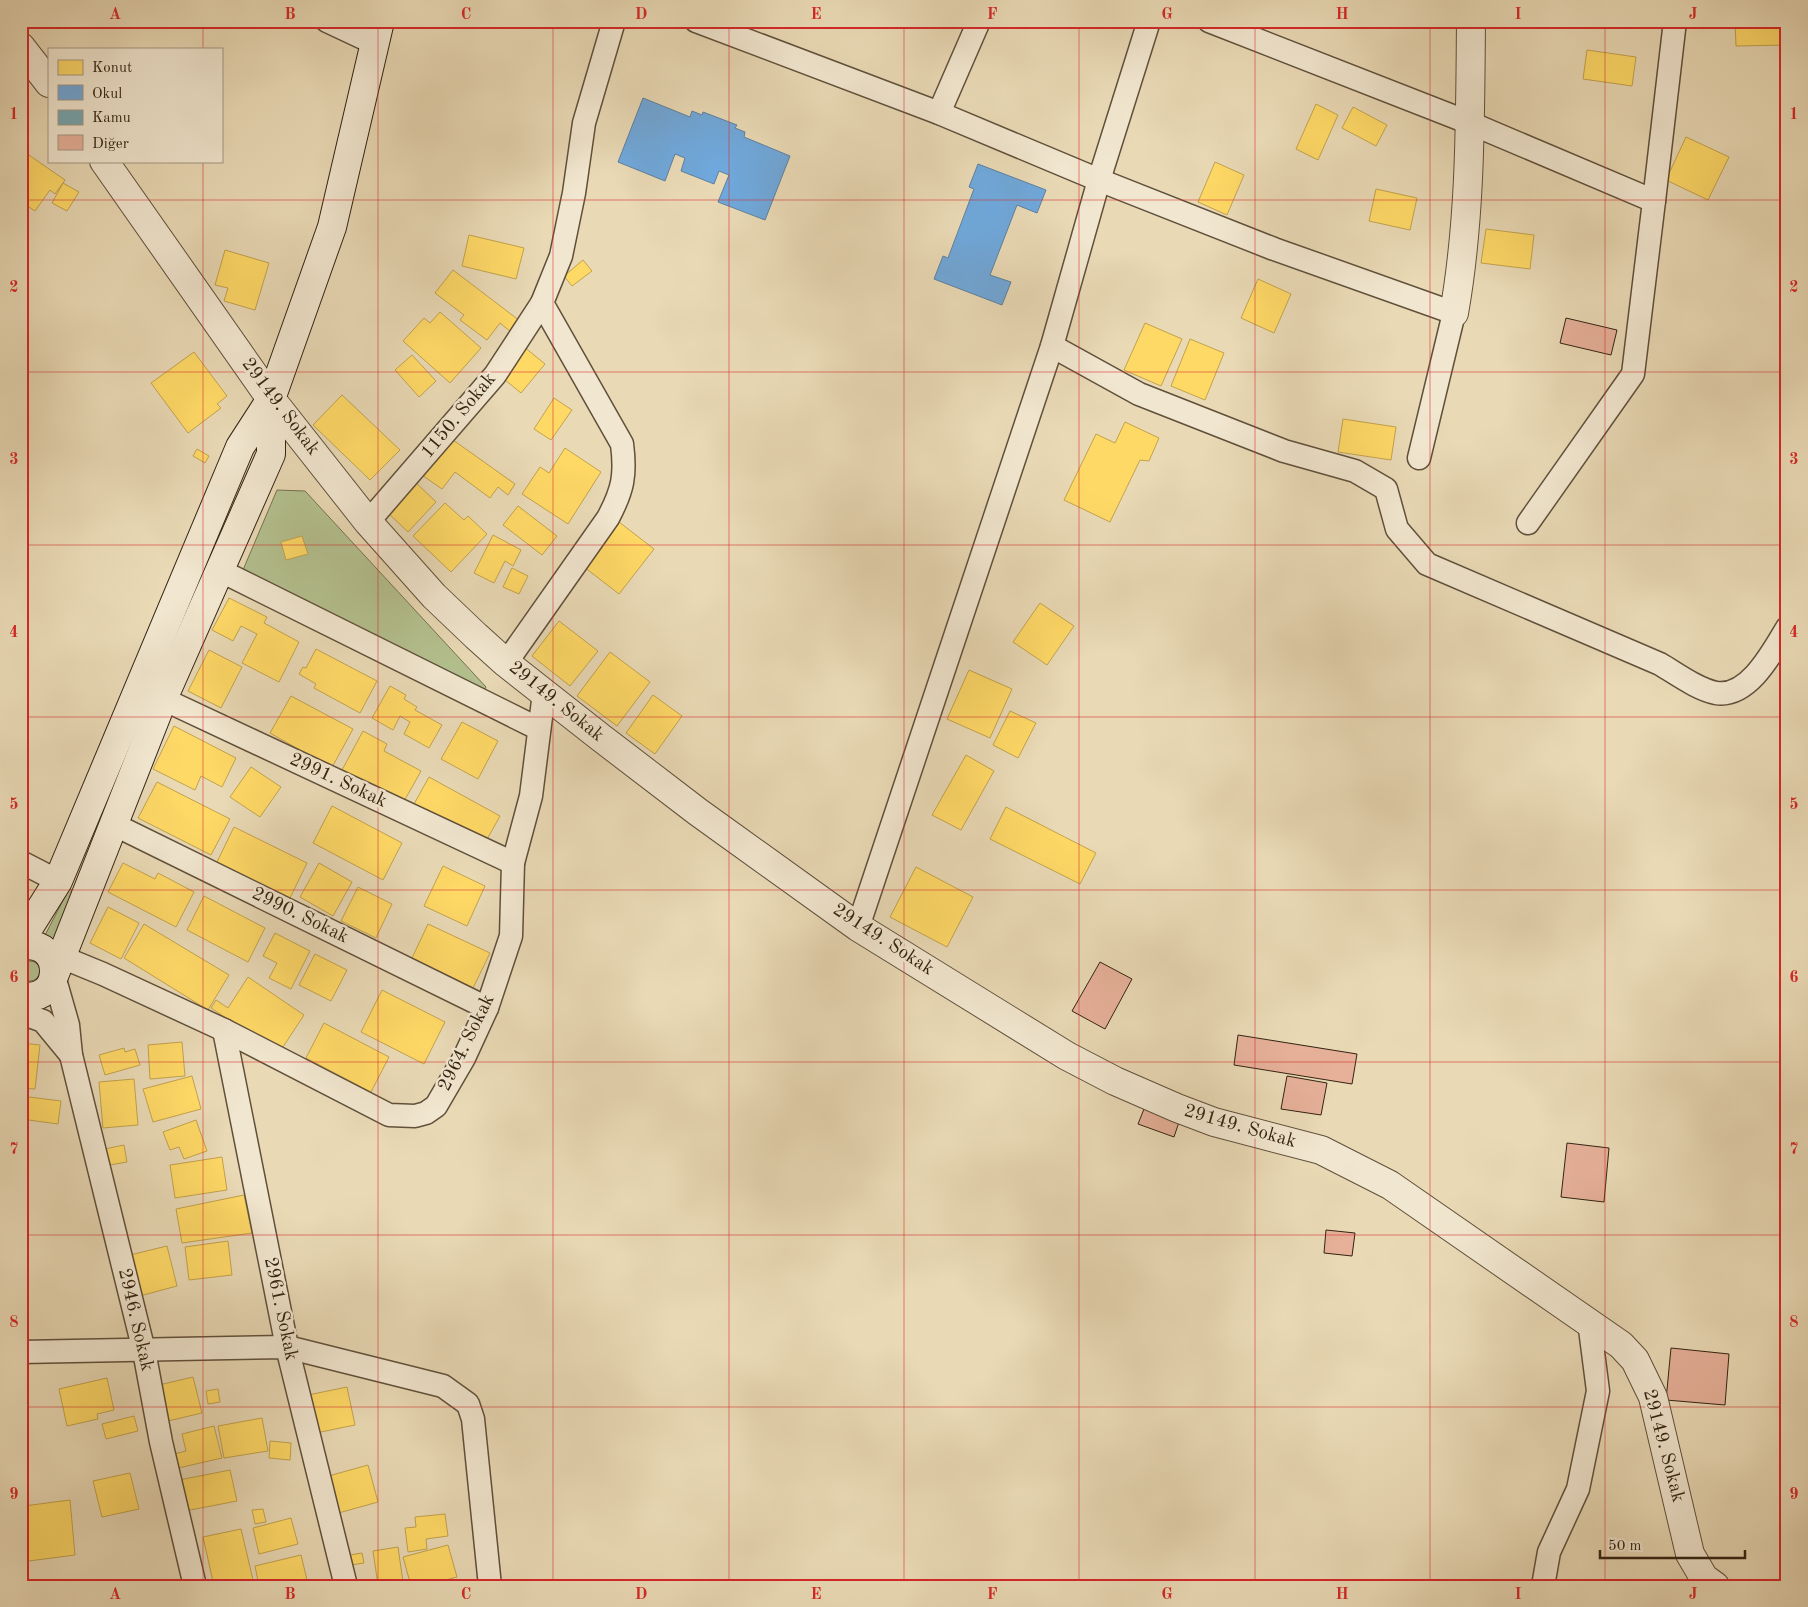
<svg xmlns="http://www.w3.org/2000/svg" width="1808" height="1607" viewBox="0 0 1808 1607" font-family="'Old Standard TT',serif">
<style>
.green{fill:#b4c08f;stroke:#747250}
.homes{fill:#ffd966;stroke:#c2a24d}
.schools{fill:#6fa8dc;stroke:#5d809f}
.public{fill:#76a5af;stroke:#627e80}
.building{fill:#e6b099;stroke:#332312}
.lines{fill:none;stroke-linecap:round;stroke-linejoin:round}
.minor-casing{stroke:#60503b;stroke-width:25}
.tertiary-casing{stroke:#60503b;stroke-width:30}
.secondary-casing{stroke:#332312;stroke-width:30}
.minor{stroke:#f1e6cf;stroke-width:22}
.tertiary{stroke:#f1e6cf;stroke-width:28}
.secondary{stroke:#f1e6cf;stroke-width:28}
.grid{fill:none;stroke:#d62828;stroke-width:1;stroke-opacity:0.55}
.labels{text-anchor:middle;dominant-baseline:central;stroke-width:5;stroke-linejoin:round;paint-order:stroke}
.street-label{font-size:19px;fill:#332312;stroke:#f1e6cf}
.neatline{fill:none;stroke:#d62828;stroke-width:2}
.grid-label{font-size:16px;text-anchor:middle;font-weight:bold;fill:#d62828}
</style>
<rect width="100%" height="100%" fill="#e9d9b5"/>
<filter id="stains"><feTurbulence type="fractalNoise" baseFrequency=".004" numOctaves="4"/><feColorMatrix values="0 0 0 0 .2 0 0 0 0 .09 0 0 0 0 .02 0 0 0 .5 -.17"/></filter>
<radialGradient id="worn" r=".72"><stop offset=".6" stop-color="#630" stop-opacity="0"/><stop offset="1" stop-color="#630" stop-opacity=".3"/></radialGradient>
<!-- green -->
<g class="green">
<path d="M277,490L305,491L486,687L483,693L243,570Z"/>
<path d="M69,889L72,890L55,944L43,939Z"/>
<circle cx="30" cy="971" r="10"/>
</g>
<!-- homes -->
<g class="homes">
<path d="M1735,21H1787V45L1736,46Z"/>
<path d="M1587,50L1636,57L1632,86L1583,79Z"/>
<path d="M1316,104L1338,115L1318,160L1296,149Z"/>
<path d="M1353,107L1387,125L1376,146L1342,128Z"/>
<path d="M1686,137L1729,157L1708,200L1666,180Z"/>
<path d="M23,151L65,180L55,194L50,190L35,211L21,202Z"/>
<path d="M1215,162L1244,175L1227,215L1198,202Z"/>
<path d="M63,183L79,192L67,211L52,203Z"/>
<path d="M1376,189L1417,198L1410,230L1369,221Z"/>
<path d="M1486,229L1534,235L1530,269L1481,263Z"/>
<path d="M469,235L524,248L516,279L462,266Z"/>
<path d="M225,250L269,263L255,310L224,301L228,288L215,285Z"/>
<path d="M583,260L592,271L572,286L564,276Z"/>
<path d="M453,270L520,321L511,332L500,323L487,340L460,320L464,315L435,293Z"/>
<path d="M1258,279L1291,294L1274,333L1241,318Z"/>
<path d="M440,312L481,348L450,383L403,341L424,318L430,323Z"/>
<path d="M1145,323L1182,339L1161,386L1124,370Z"/>
<path d="M1190,339L1224,353L1205,400L1171,386Z"/>
<path d="M523,346L545,364L521,393L499,375Z"/>
<path d="M194,352L227,396L217,404L221,408L188,433L151,383Z"/>
<path d="M412,355L436,381L419,397L395,370Z"/>
<path d="M342,395L400,450L370,480L313,425Z"/>
<path d="M554,398L572,410L551,440L534,429Z"/>
<path d="M1343,419L1396,427L1391,460L1338,452Z"/>
<path d="M1125,422L1159,438L1149,461L1140,460L1110,522L1064,500L1096,434L1115,443Z"/>
<path d="M446,435L515,484L508,495L498,487L490,498L455,472L442,489L419,473Z"/>
<path d="M565,448L601,472L568,524L522,494L540,467L549,473Z"/>
<path d="M197,449L209,456L205,463L193,456Z"/>
<path d="M412,479L436,502L408,532L384,509Z"/>
<path d="M445,503L464,520L468,516L487,534L451,572L413,536Z"/>
<path d="M518,506L557,536L542,555L503,525Z"/>
<path d="M619,522L654,549L619,594L584,567Z"/>
<path d="M493,535L521,550L513,566L505,561L494,583L474,573Z"/>
<path d="M302,536L308,554L286,560L281,542Z"/>
<path d="M512,568L528,576L519,594L503,587Z"/>
<path d="M229,598L267,617L264,623L299,642L279,682L242,663L257,634L241,626L233,641L212,630Z"/>
<path d="M1040,603L1074,626L1047,665L1013,642Z"/>
<path d="M559,621L598,651L570,686L532,656Z"/>
<path d="M316,649L377,681L360,713L314,688L316,684L299,674L303,667L306,668Z"/>
<path d="M209,650L242,667L221,708L188,691Z"/>
<path d="M610,652L650,682L617,726L577,696Z"/>
<path d="M969,670L1012,689L990,738L947,719Z"/>
<path d="M390,686L406,695L404,699L417,707L415,710L442,725L429,748L404,734L410,722L400,716L393,730L372,718Z"/>
<path d="M653,695L682,716L655,754L626,733Z"/>
<path d="M291,696L353,729L330,771L298,753L300,750L270,733Z"/>
<path d="M1010,711L1036,723L1018,758L993,745Z"/>
<path d="M462,722L498,741L478,779L441,759Z"/>
<path d="M174,726L236,758L222,787L201,776L195,790L153,769Z"/>
<path d="M363,731L387,744L384,751L421,771L403,803L342,770Z"/>
<path d="M966,755L994,771L961,830L932,815Z"/>
<path d="M251,767L281,787L260,817L230,797Z"/>
<path d="M429,777L500,816L485,843L414,804Z"/>
<path d="M157,782L230,819L211,855L138,818Z"/>
<path d="M332,806L402,843L383,880L313,843Z"/>
<path d="M1006,807L1096,853L1080,884L990,839Z"/>
<path d="M234,827L307,863L289,900L216,864Z"/>
<path d="M123,863L155,879L158,873L194,892L176,927L108,892Z"/>
<path d="M319,863L352,882L333,916L300,897Z"/>
<path d="M443,866L485,886L467,926L424,906Z"/>
<path d="M916,867L973,897L947,947L890,917Z"/>
<path d="M358,887L392,904L376,938L341,921Z"/>
<path d="M204,896L265,928L248,962L187,930Z"/>
<path d="M108,907L139,923L121,959L90,943Z"/>
<path d="M144,924L229,975L208,1010L124,958Z"/>
<path d="M428,924L490,953L473,988L412,958Z"/>
<path d="M275,933L310,951L291,989L269,978L277,963L263,956Z"/>
<path d="M315,954L347,970L331,1001L299,985Z"/>
<path d="M248,977L304,1015L279,1053L211,1008L216,1000L228,1008Z"/>
<path d="M382,990L445,1022L424,1064L361,1032Z"/>
<path d="M324,1023L389,1057L371,1092L306,1058Z"/>
<path d="M182,1042L185,1076L150,1079L148,1045Z"/>
<path d="M21,1043L40,1045L35,1089L21,1088Z"/>
<path d="M124,1048L125,1052L135,1049L140,1065L105,1075L99,1055Z"/>
<path d="M192,1076L201,1109L153,1122L143,1089Z"/>
<path d="M134,1079L138,1125L103,1128L99,1082Z"/>
<path d="M21,1096L61,1101L58,1124L21,1119Z"/>
<path d="M196,1120L207,1151L184,1159L179,1147L170,1150L163,1132Z"/>
<path d="M124,1145L127,1162L104,1166L100,1150Z"/>
<path d="M222,1157L227,1190L175,1198L170,1165Z"/>
<path d="M244,1195L252,1233L182,1243L176,1209Z"/>
<path d="M228,1241L232,1275L189,1280L185,1247Z"/>
<path d="M167,1246L177,1286L140,1296L130,1255Z"/>
<path d="M193,1377L202,1413L168,1421L159,1385Z"/>
<path d="M107,1378L114,1410L97,1414L98,1419L67,1426L59,1389Z"/>
<path d="M347,1387L355,1425L316,1433L308,1395Z"/>
<path d="M218,1389L220,1402L208,1404L206,1391Z"/>
<path d="M134,1416L138,1431L106,1439L102,1424Z"/>
<path d="M262,1418L268,1451L224,1458L218,1426Z"/>
<path d="M214,1426L222,1458L178,1468L174,1454L186,1451L182,1434Z"/>
<path d="M270,1441L291,1443L290,1460L269,1458Z"/>
<path d="M368,1465L378,1502L335,1514L325,1477Z"/>
<path d="M230,1470L237,1501L185,1511L179,1480Z"/>
<path d="M130,1473L139,1509L102,1517L93,1481Z"/>
<path d="M21,1498L24,1506L70,1500L75,1555L21,1562Z"/>
<path d="M263,1509L266,1522L255,1524L252,1510Z"/>
<path d="M445,1514L448,1536L426,1539L427,1549L408,1552L405,1528L416,1527L415,1517Z"/>
<path d="M291,1518L298,1544L259,1554L253,1528Z"/>
<path d="M241,1529L253,1580L227,1586H214L203,1537Z"/>
<path d="M448,1545L457,1577L423,1586H411L403,1557Z"/>
<path d="M398,1547L403,1582L378,1585L373,1551Z"/>
<path d="M362,1553L364,1563L351,1565L350,1555Z"/>
<path d="M301,1555L307,1580L282,1586H259L255,1566Z"/>
</g>
<!-- schools -->
<g class="schools">
<path d="M643,98L690,117L692,111L702,115L703,112L737,125L735,128L745,132L744,137L790,156L765,220L718,202L729,175L719,171L714,184L681,171L685,158L675,154L665,181L618,162Z"/>
<path d="M978,164L1046,190L1037,213L1017,205L990,275L1011,282L1002,305L934,279L943,256L948,258L974,189L969,187Z"/>
</g>
<!-- public -->
<path class="public" d="M1384,21H1400L1398,27Z"/>
<!-- building -->
<g class="building">
<path d="M1566,318L1617,330L1611,355L1560,343Z"/>
<path d="M1100,962L1132,979L1105,1029L1072,1011Z"/>
<path d="M1238,1035L1357,1054L1352,1084L1234,1065Z"/>
<path d="M1287,1076L1327,1083L1321,1115L1281,1109Z"/>
<path d="M1144,1109L1179,1122L1174,1137L1138,1124Z"/>
<path d="M1567,1143L1609,1148L1604,1202L1561,1197Z"/>
<path d="M1326,1230L1355,1233L1352,1256L1324,1253Z"/>
<path d="M1671,1348L1729,1354L1725,1405L1666,1400Z"/>
</g>
<g class="lines">
<defs>
<g id="minor">
<path d="M327,21L376,44"/>
<path d="M696,21L939,113L1099,180L1274,249L1454,313L1419,458"/>
<path d="M1209,21L1470,123L1654,201L1633,374L1528,523"/>
<path d="M939,113L979,21"/>
<path d="M1654,201L1675,21"/>
<path d="M1052,346L1139,394L1284,451L1355,471L1386,489L1397,529L1427,564L1660,664C1677,674 1697,689 1716,693C1749,698 1773,651 1787,628"/>
<path d="M368,522L495,375L542,303"/>
<path d="M219,570L539,729"/>
<path d="M506,663L608,518C623,490 626,475 622,444L542,303L561,256L574,193L584,123L614,21"/>
<path d="M163,699L513,863"/>
<path d="M113,824L487,1008"/>
<path d="M21,862L58,881"/>
<path d="M858,927L1052,346L1099,180L1149,21"/>
<path d="M47,951L103,974L224,1030L389,1115L415,1116L426,1113L436,1106L464,1058L487,1008L511,936L513,863L531,796L544,693"/>
<path d="M54,976L68,1025L71,1055L144,1351L161,1442L195,1586"/>
<path d="M21,1013L43,1021L71,1055"/>
<path d="M224,1030L287,1347L346,1586"/>
<path d="M21,1352L287,1347L443,1386L468,1404L473,1419L490,1586"/>
<path d="M1543,1586L1549,1552L1578,1489L1598,1391L1589,1321"/>
</g>
<g id="tertiary">
<path d="M21,47L49,83"/>
<path d="M104,161L271,399L368,522L434,596L476,636L506,663L600,737L698,812L858,927L1067,1056L1115,1081L1177,1108L1214,1122L1321,1150L1390,1185L1621,1345L1635,1360L1653,1397L1690,1554L1704,1578L1715,1586"/>
<path d="M1454,313C1471,217 1470,118 1471,21"/>
</g>
<g id="secondary">
<path d="M21,940L58,881L240,447L271,399L332,227L380,21"/>
<path d="M21,946C66,938 64,1005 21,996"/>
<path d="M54,976L163,699L271,454V399"/>
</g>
</defs>
<!-- minor casing -->
<use href="#minor" class="minor-casing"/>
<!-- tertiary casing -->
<use href="#tertiary" class="tertiary-casing"/>
<!-- secondary casing -->
<use href="#secondary" class="secondary-casing"/>
<!-- minor -->
<use href="#minor" class="minor"/>
<!-- tertiary -->
<use href="#tertiary" class="tertiary"/>
<!-- secondary -->
<use href="#secondary" class="secondary"/>
</g>
<!-- grid -->
<path class="grid" d="M203,21V49M378,21V1586M553,21V1586M729,21V1586M904,21V1586M1079,21V1586M1255,21V1586M1430,21V1586M1605,21V1586M203,161V1586M21,200H1787M21,372H1787M21,545H1787M21,717H1787M21,890H1787M21,1062H1787M21,1235H1787M21,1407H1787"/>
<g class="labels">
<!-- street labels -->
<g class="street-label">
<text transform="translate(280 407) rotate(53)">29149. Sokak</text>
<text transform="translate(459 416) rotate(-50)">1150. Sokak</text>
<text transform="translate(556 702) rotate(39)">29149. Sokak</text>
<text transform="translate(338 781) rotate(25)">2991. Sokak</text>
<text transform="translate(300 916) rotate(26)">2990. Sokak</text>
<text transform="translate(883 940) rotate(33)">29149. Sokak</text>
<text transform="translate(467 1043) rotate(-64)">2964. Sokak</text>
<text transform="translate(1240 1127) rotate(16)">29149. Sokak</text>
<text transform="translate(280 1309) rotate(78)">2961. Sokak</text>
<text transform="translate(135 1320) rotate(77)">2946. Sokak</text>
<text transform="translate(1663 1446) rotate(75)">29149. Sokak</text>
</g>
</g>
<!-- margin -->
<rect width="1808" height="1607" fill="none" stroke="#e9d9b5" stroke-width="55"/>
<!-- legend -->
<rect x="48" y="48" width="175" height="115" fill="#f1e6cf" stroke="#a59883"/>
<rect x="58" y="60" width="25" height="15" fill="#ffd966" stroke="#a59883"/>
<text x="92" y="72" font-size="15" fill="#332312">Konut</text>
<rect x="58" y="85" width="25" height="15" fill="#6fa8dc" stroke="#a59883"/>
<text x="92" y="98" font-size="15" fill="#332312">Okul</text>
<rect x="58" y="110" width="25" height="15" fill="#76a5af" stroke="#a59883"/>
<text x="92" y="122" font-size="15" fill="#332312">Kamu</text>
<rect x="58" y="135" width="25" height="15" fill="#e6b099" stroke="#a59883"/>
<text x="92" y="148" font-size="15" fill="#332312">Diğer</text>
<!-- scale -->
<path d="M1600 1550v8h145v-8" fill="none" stroke="#332312" stroke-width="2.5"/>
<text x="1608" y="1550" font-size="15" fill="#332312" stroke="#f1e6cf" stroke-width="4" paint-order="stroke">50 m</text>
<rect x="28" y="28" width="1752" height="1552" class="neatline"/>
<g class="grid-label">
<text x="115" y="19">A</text>
<text x="290" y="19">B</text>
<text x="466" y="19">C</text>
<text x="641" y="19">D</text>
<text x="816" y="19">E</text>
<text x="992" y="19">F</text>
<text x="1167" y="19">G</text>
<text x="1342" y="19">H</text>
<text x="1518" y="19">I</text>
<text x="1693" y="19">J</text>
<text x="14" y="119">1</text>
<text x="1794" y="119">1</text>
<text x="14" y="292">2</text>
<text x="1794" y="292">2</text>
<text x="14" y="464">3</text>
<text x="1794" y="464">3</text>
<text x="14" y="637">4</text>
<text x="1794" y="637">4</text>
<text x="14" y="809">5</text>
<text x="1794" y="809">5</text>
<text x="14" y="982">6</text>
<text x="1794" y="982">6</text>
<text x="14" y="1154">7</text>
<text x="1794" y="1154">7</text>
<text x="14" y="1327">8</text>
<text x="1794" y="1327">8</text>
<text x="14" y="1499">9</text>
<text x="1794" y="1499">9</text>
<text x="115" y="1599">A</text>
<text x="290" y="1599">B</text>
<text x="466" y="1599">C</text>
<text x="641" y="1599">D</text>
<text x="816" y="1599">E</text>
<text x="992" y="1599">F</text>
<text x="1167" y="1599">G</text>
<text x="1342" y="1599">H</text>
<text x="1518" y="1599">I</text>
<text x="1693" y="1599">J</text>
</g>
<rect width="100%" height="100%" filter="url(#stains)"/>
<rect width="100%" height="100%" fill="url(#worn)"/>
</svg>
